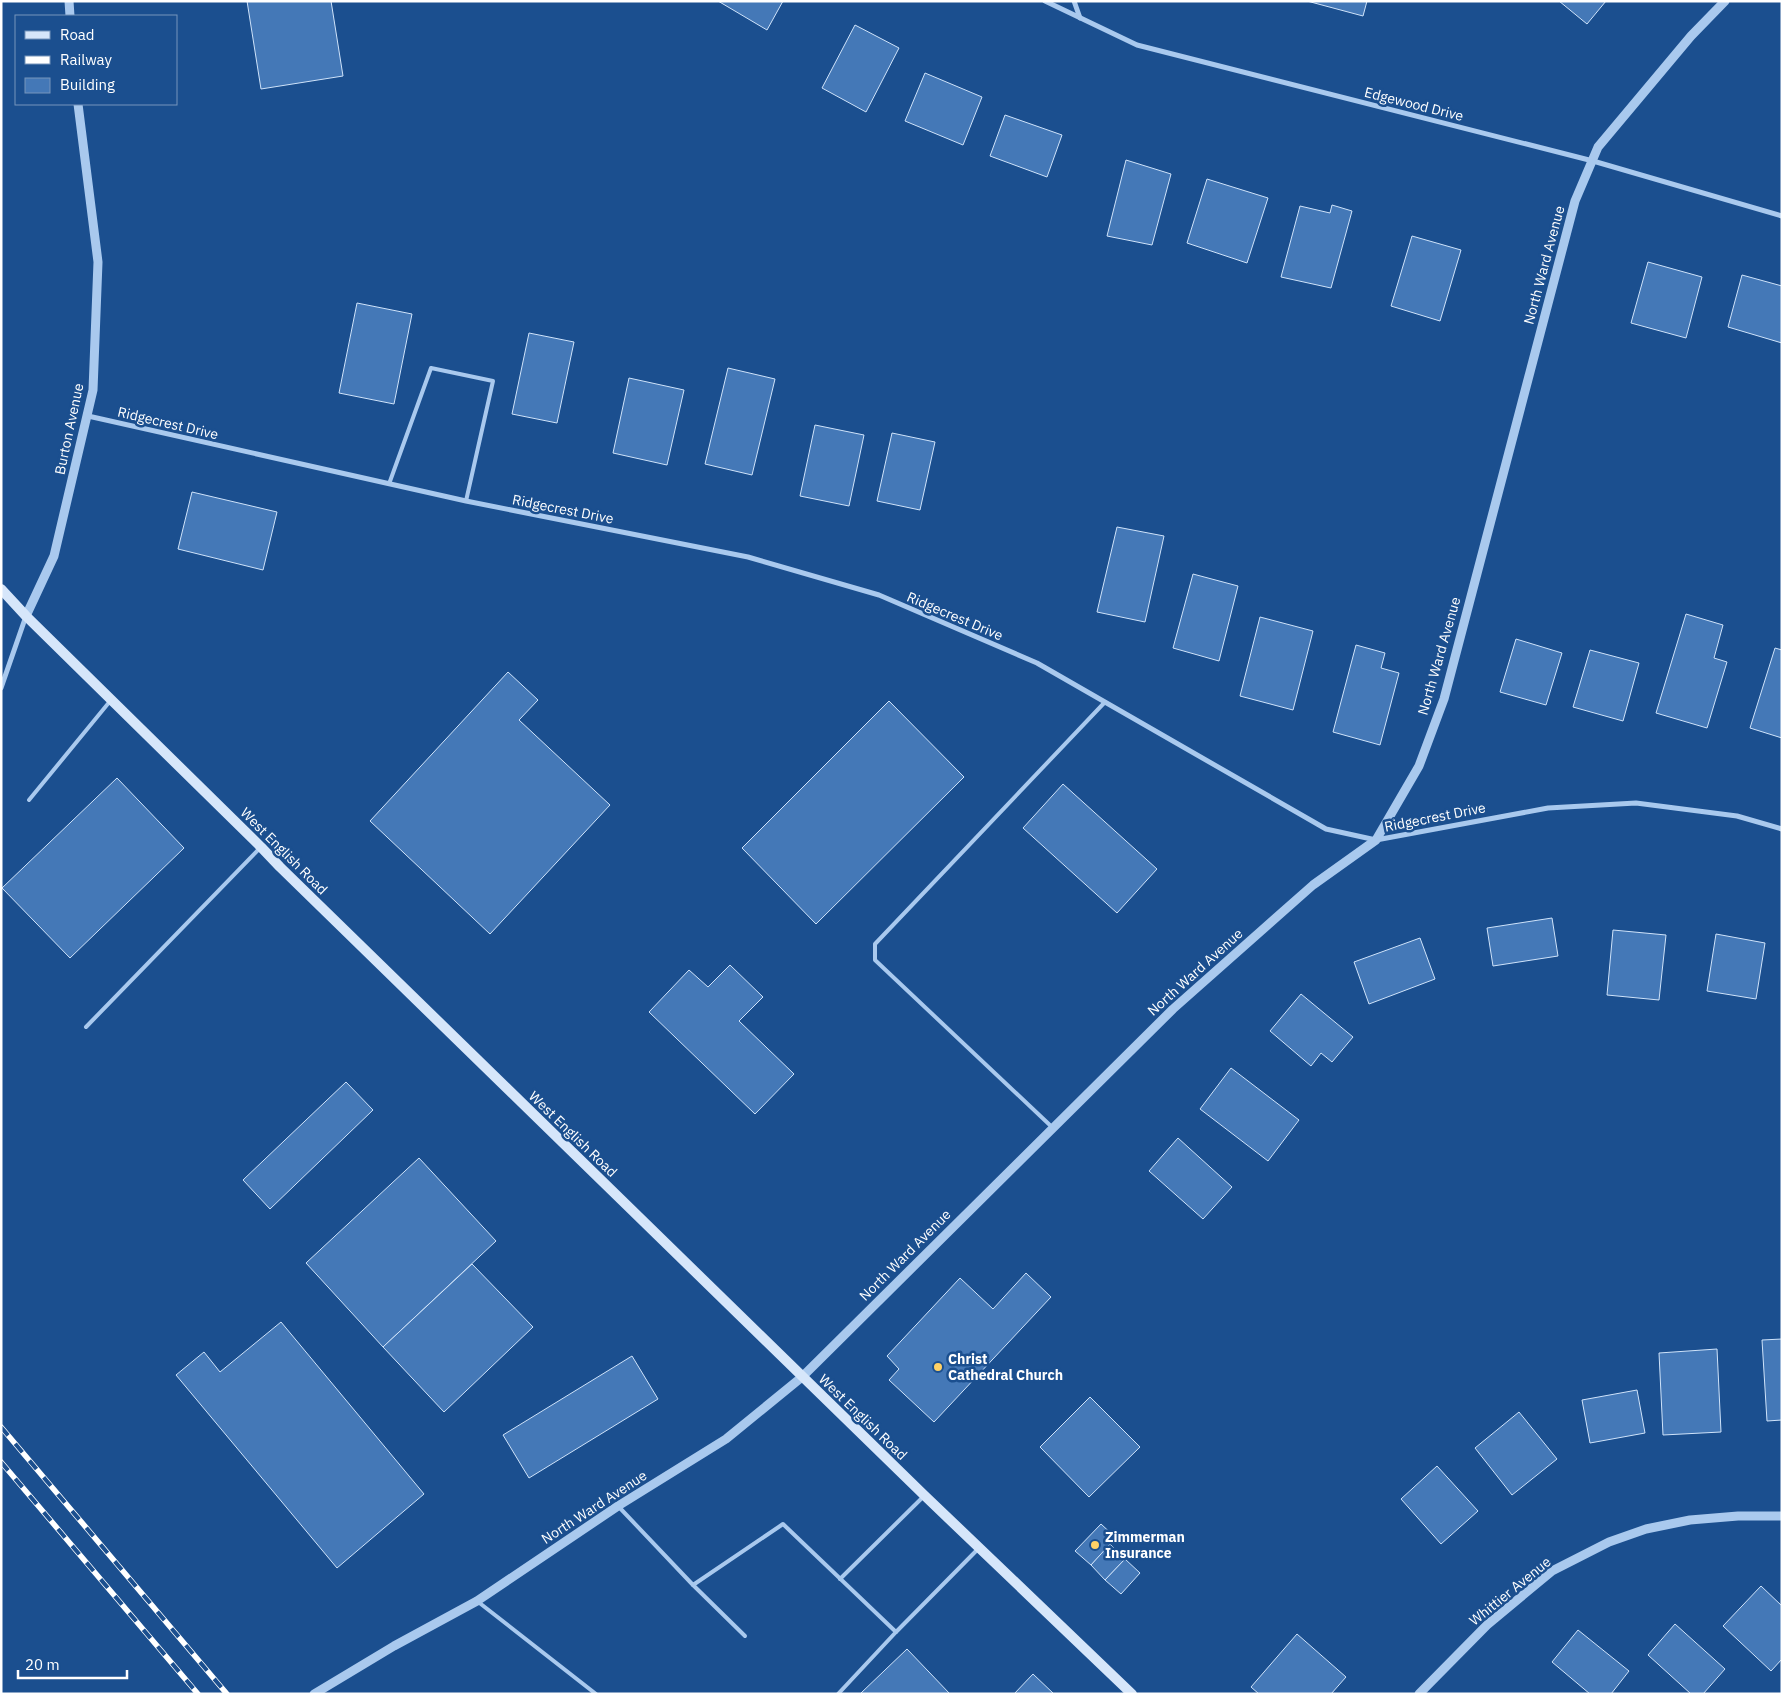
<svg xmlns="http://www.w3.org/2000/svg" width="1783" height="1695" viewBox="0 0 1783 1695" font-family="'IBM Plex Sans',sans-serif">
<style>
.building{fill:#4478b7;stroke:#cfe3fa}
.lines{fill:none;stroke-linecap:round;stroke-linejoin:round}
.service{stroke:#a9c9ee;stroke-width:4}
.minor{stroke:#a9c9ee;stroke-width:5}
.tertiary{stroke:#a9c9ee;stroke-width:9}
.secondary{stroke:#d6e6fa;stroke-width:10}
.rail-casing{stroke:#fff;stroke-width:5.5}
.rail{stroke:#1b4f8f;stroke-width:4;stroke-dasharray:11;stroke-linecap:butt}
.poi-dot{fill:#ffd166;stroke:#1b4f8f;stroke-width:2}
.labels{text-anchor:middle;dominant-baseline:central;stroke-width:5;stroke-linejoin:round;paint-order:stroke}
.street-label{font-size:14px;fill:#fff;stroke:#1b4f8f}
.poi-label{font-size:14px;font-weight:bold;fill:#fff;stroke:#1b4f8f;text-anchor:start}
</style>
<rect width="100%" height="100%" fill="#1b4f8f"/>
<!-- building -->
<g class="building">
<path d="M247,1H331L343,76L261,89Z"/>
<path d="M718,1H783L767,30Z"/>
<path d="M1307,1H1367L1363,16Z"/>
<path d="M1559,1H1606L1587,24Z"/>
<path d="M855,25L899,48L866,112L822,88Z"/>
<path d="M925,73L982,97L963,145L905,121Z"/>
<path d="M1005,115L1062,135L1047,177L990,156Z"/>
<path d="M1126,160L1171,174L1152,245L1107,236Z"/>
<path d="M1207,179L1268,198L1247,263L1187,243Z"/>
<path d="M1332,205L1352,211L1331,288L1281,277L1300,206L1330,213Z"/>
<path d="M1412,236L1461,250L1440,321L1391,306Z"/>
<path d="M1648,262L1702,277L1686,338L1631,323Z"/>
<path d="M1742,275L1782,286V343L1728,327Z"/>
<path d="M357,303L412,314L394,404L339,393Z"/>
<path d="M529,333L574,342L557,423L512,414Z"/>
<path d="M728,368L775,379L752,475L705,464Z"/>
<path d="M629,378L684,390L667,465L613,453Z"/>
<path d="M815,425L864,435L849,506L800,496Z"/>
<path d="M892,433L935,442L920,510L877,501Z"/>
<path d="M192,492L277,512L263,570L178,549Z"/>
<path d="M1117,527L1164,536L1145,622L1097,612Z"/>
<path d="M1193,574L1238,586L1219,661L1173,648Z"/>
<path d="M1686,614L1723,625L1714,658L1727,662L1707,728L1656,713Z"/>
<path d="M1260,617L1313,631L1293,710L1240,696Z"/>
<path d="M1516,639L1562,653L1546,705L1500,692Z"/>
<path d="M1356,645L1385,653L1381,668L1399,673L1380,745L1333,732Z"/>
<path d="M1775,648L1782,650V738L1750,728Z"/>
<path d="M1590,650L1639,663L1623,721L1573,707Z"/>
<path d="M508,672L538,700L519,720L610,805L490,934L370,821Z"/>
<path d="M889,701L964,777L816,924L742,848Z"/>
<path d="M117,778L184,848L70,958L2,888Z"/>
<path d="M1063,784L1157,869L1117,913L1023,828Z"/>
<path d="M1552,918L1558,956L1493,966L1487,928Z"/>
<path d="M1613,930L1666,935L1659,1000L1607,995Z"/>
<path d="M1716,934L1765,943L1756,999L1707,991Z"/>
<path d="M1420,938L1435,979L1369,1004L1354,962Z"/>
<path d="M730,965L763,997L739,1021L794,1074L755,1114L649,1012L689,970L708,987Z"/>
<path d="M1301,994L1353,1037L1332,1062L1321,1053L1311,1066L1270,1031Z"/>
<path d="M1231,1068L1299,1120L1268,1161L1200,1109Z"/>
<path d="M346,1082L373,1110L270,1209L243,1180Z"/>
<path d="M1178,1138L1232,1187L1203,1219L1149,1171Z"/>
<path d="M419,1158L496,1241L383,1347L306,1263Z"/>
<path d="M472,1264L533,1327L444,1412L383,1347Z"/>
<path d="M1026,1273L1051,1297L934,1422L889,1380L899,1369L887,1356L960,1278L993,1309Z"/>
<path d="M281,1322L424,1494L337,1568L176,1375L204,1352L220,1372Z"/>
<path d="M1782,1339V1420L1767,1421L1762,1340Z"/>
<path d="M1717,1349L1721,1432L1663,1435L1659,1353Z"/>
<path d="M632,1356L658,1399L529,1478L503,1435Z"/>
<path d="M1637,1390L1645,1433L1590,1443L1582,1400Z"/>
<path d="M1090,1397L1140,1447L1089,1497L1040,1447Z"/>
<path d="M1519,1412L1557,1459L1512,1495L1475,1448Z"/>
<path d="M1437,1466L1478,1511L1441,1544L1401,1499Z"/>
<path d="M1101,1524L1116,1538L1091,1565L1075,1551Z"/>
<path d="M1110,1544L1125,1559L1105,1580L1091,1565Z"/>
<path d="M1125,1559L1140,1573L1121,1594L1105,1580Z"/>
<path d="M1761,1586L1782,1606V1659L1771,1671L1723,1626Z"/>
<path d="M1675,1624L1725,1669L1703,1694H1691L1648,1655Z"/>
<path d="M1578,1630L1629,1671L1611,1694H1590L1552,1662Z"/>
<path d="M1297,1634L1346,1677L1331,1694H1259L1251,1687Z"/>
<path d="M907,1649L950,1694H862L861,1693Z"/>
<path d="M1033,1674L1054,1694H1014Z"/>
</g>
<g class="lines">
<!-- service -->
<g class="service">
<path d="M389,484L431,368L493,381L466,501"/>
<path d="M29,800L111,700"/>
<path d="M86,1027L260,848"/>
<path d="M1053,1128L875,960V944L1105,702"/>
<path d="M618,1506L693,1585L783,1524L896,1632L978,1549"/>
<path d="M840,1579L924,1496"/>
<path d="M693,1585L745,1636"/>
<path d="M477,1601L596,1694"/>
<path d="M838,1694L896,1632"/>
</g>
<!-- minor -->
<g class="minor">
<path d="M1045,1L1137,45L1593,161L1782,216"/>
<path d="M1074,1L1080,18"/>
<path d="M88,416L466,501L748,557L879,595L1037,663L1326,829L1376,840L1548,808L1636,803L1737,816L1782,829"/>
<path d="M1,688L26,616"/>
</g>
<!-- tertiary -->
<g class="tertiary">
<path d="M69,1L70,16"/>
<path d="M26,616L54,556L93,390L98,262L78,104"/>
<path d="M314,1694L394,1646L477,1601L618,1506L726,1439L802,1377L1173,1009L1313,885L1376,840L1419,766L1444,699L1575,201L1598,147L1691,36L1725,1"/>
<path d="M1419,1694L1487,1625L1552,1571L1609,1542L1646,1529L1690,1520L1738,1516H1782"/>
</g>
<!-- secondary -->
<path class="secondary" d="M1,589L26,616L261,847L280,867L924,1495L1132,1694"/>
<defs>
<g id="rail">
<path d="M1,1427L227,1694"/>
<path d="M1,1462L198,1694"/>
</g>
</defs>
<!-- rail casing -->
<use href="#rail" class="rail-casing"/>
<!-- rail -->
<use href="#rail" class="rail"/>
</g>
<!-- markers -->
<g class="poi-dot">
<circle cx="938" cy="1367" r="5"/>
<circle cx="1095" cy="1545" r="5"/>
</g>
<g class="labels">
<!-- street labels -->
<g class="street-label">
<text transform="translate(1414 104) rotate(14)">Edgewood Drive</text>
<text transform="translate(1544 265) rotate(-75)">North Ward Avenue</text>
<text transform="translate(168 423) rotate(13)">Ridgecrest Drive</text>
<text transform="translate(69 429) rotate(-78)">Burton Avenue</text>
<text transform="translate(563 509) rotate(11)">Ridgecrest Drive</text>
<text transform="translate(955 616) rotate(23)">Ridgecrest Drive</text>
<text transform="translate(1439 656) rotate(-74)">North Ward Avenue</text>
<text transform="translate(1435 817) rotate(-11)">Ridgecrest Drive</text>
<text transform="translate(284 851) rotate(45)">West English Road</text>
<text transform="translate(1195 972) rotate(-42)">North Ward Avenue</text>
<text transform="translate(573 1134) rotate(44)">West English Road</text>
<text transform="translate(905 1255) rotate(-45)">North Ward Avenue</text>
<text transform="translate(863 1417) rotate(44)">West English Road</text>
<text transform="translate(594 1507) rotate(-33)">North Ward Avenue</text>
<text transform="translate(1510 1591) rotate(-39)">Whittier Avenue</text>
</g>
<!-- poi labels -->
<g class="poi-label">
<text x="948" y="1359">Christ<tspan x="948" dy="16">Cathedral Church</tspan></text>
<text x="1105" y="1537">Zimmerman<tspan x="1105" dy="16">Insurance</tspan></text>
</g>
</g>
<!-- border -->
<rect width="1783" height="1695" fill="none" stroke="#ffffff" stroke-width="5"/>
<!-- legend -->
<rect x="15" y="15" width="162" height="90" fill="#1b4f8f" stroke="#7695bc"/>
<rect x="25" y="31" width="25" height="8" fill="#d6e6fa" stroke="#7695bc"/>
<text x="60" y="40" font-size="15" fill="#ffffff">Road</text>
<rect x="25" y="56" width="25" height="8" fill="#ffffff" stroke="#7695bc"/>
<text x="60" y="65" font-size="15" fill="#ffffff">Railway</text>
<rect x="25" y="78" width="25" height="15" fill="#4478b7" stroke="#7695bc"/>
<text x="60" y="90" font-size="15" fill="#ffffff">Building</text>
<!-- scale -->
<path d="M18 1670v8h109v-8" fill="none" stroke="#ffffff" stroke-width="2.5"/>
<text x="25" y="1670" font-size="15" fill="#ffffff" stroke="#1b4f8f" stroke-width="4" paint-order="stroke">20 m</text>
</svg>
